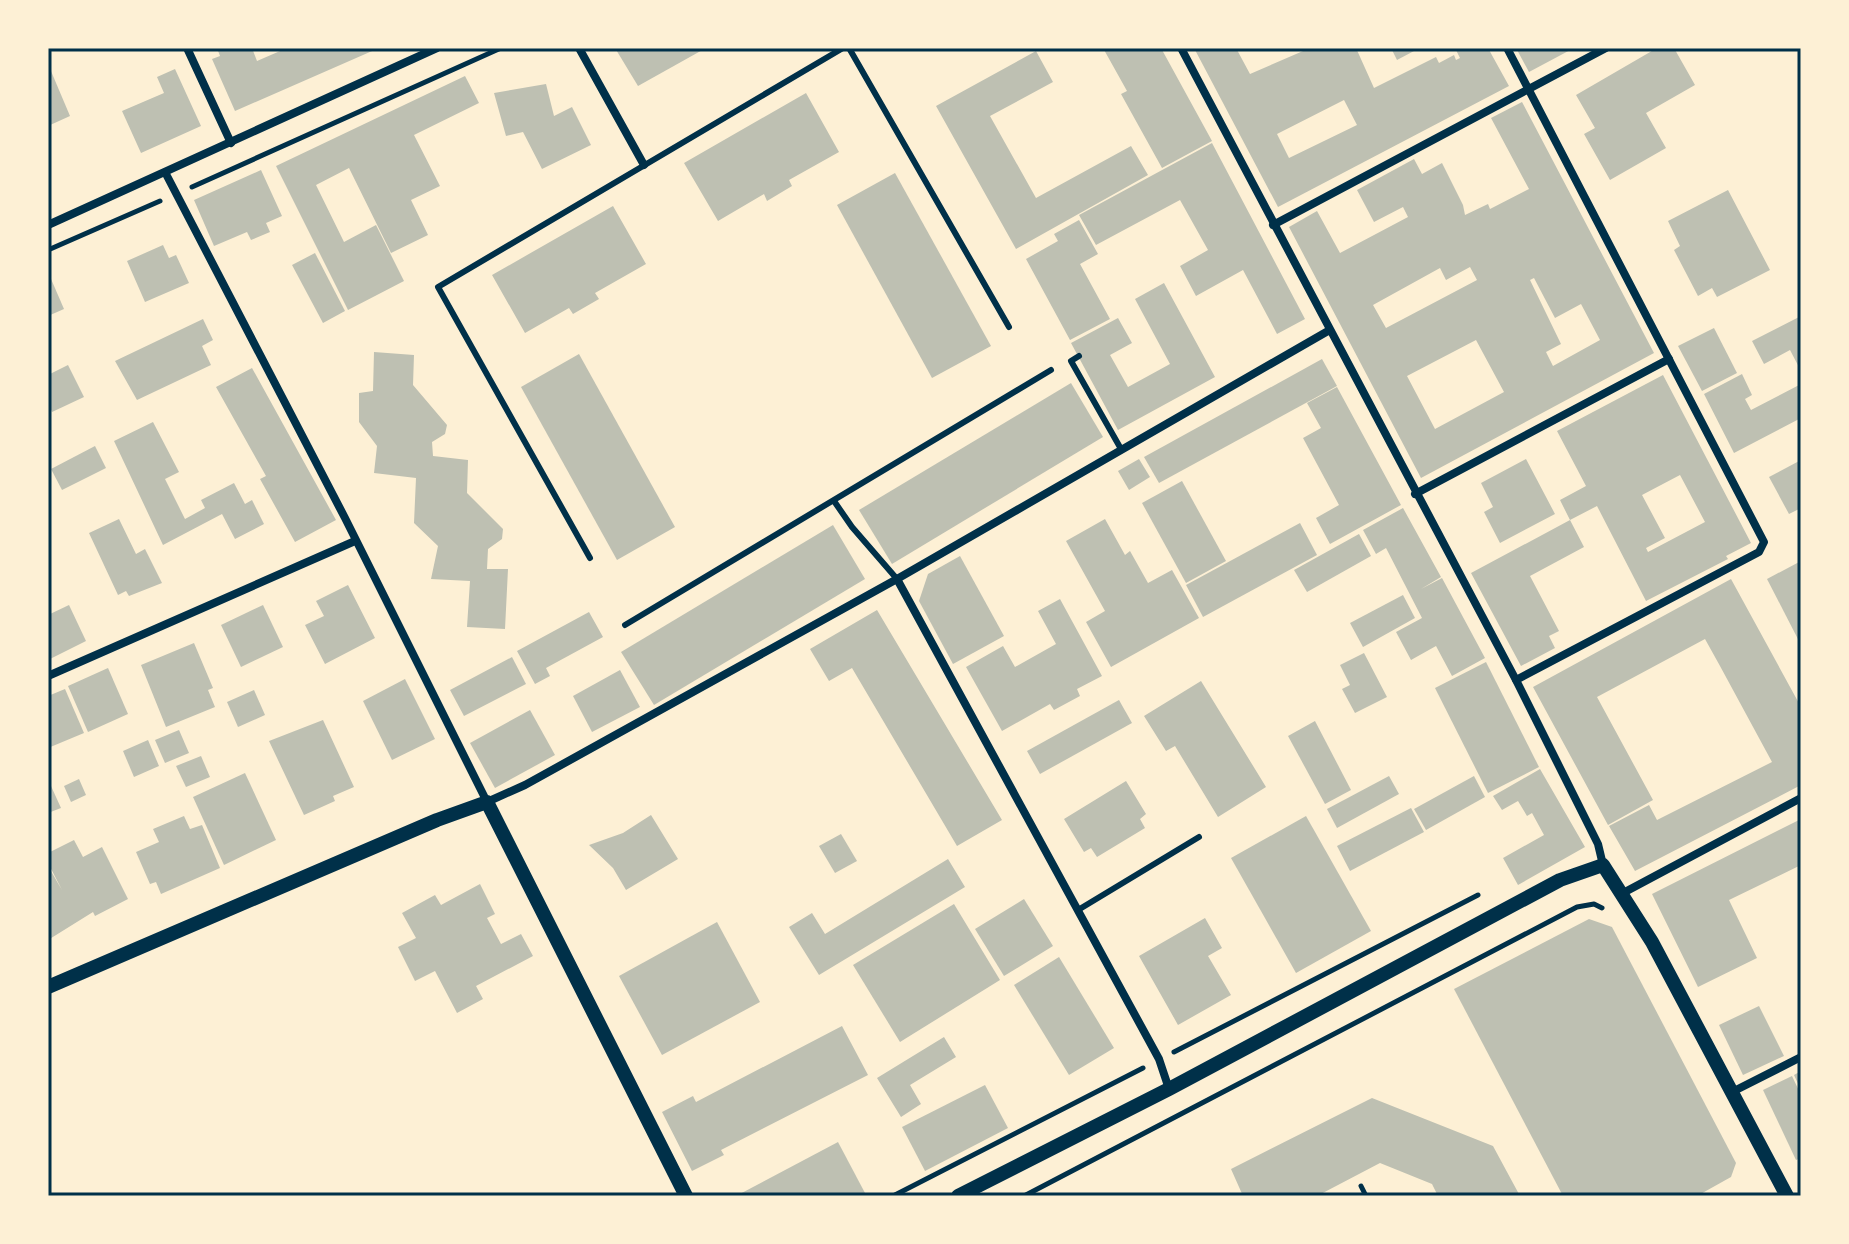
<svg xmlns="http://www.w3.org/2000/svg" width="1849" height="1244" viewBox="0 0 1849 1244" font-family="'Zilla Slab',serif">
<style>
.building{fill:#bec0b2;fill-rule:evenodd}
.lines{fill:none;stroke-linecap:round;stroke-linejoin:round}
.path{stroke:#003049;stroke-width:5}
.service{stroke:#003049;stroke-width:6}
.minor{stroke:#003049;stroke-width:8}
.tertiary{stroke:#003049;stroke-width:14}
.neatline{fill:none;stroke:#003049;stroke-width:3}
</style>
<rect width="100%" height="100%" fill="#fdf0d5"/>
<!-- building -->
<g class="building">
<path d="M217,48H252L257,61L287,48H379L235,111L212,59L220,56Z"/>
<path d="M615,48H706L638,86Z"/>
<path d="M1103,48H1161L1212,141L1162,168L1121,94L1127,91Z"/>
<path d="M1194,48H1236L1250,74L1310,48H1356L1374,88L1436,57L1439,63L1454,55L1456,60L1460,58L1455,48H1488L1509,86L1278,207ZM1344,100L1357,125L1289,158L1277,134Z"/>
<path d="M1391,48H1412L1414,51L1397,60Z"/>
<path d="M1516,48H1574L1529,72Z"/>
<path d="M1657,48H1674L1695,85L1646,113L1666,148L1610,180L1584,134L1595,128L1576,95Z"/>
<path d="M1036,51L1053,82L990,116L1036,198L1131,146L1148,175L1016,249L936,106Z"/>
<path d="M48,64L70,116L48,126Z"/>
<path d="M175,69L201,126L141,153L122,111L164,93L157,77Z"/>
<path d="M465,76L479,103L414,135L440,186L411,200L428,235L391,253L349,168L316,185L344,242L376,225L404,281L348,310L276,166Z"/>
<path d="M546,84L554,116L572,107L591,145L542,169L523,132L506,136L494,93Z"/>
<path d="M806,93L839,152L789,180L792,186L767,201L764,194L718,221L684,163Z"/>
<path d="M1522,102L1654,353L1421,478L1289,227L1317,211L1340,253L1408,217L1403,207L1374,222L1357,190L1414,159L1422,174L1442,163L1463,205L1465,215L1488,204L1490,209L1529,189L1491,118ZM1470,267L1477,280L1386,328L1373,305L1440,268L1446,280ZM1534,278L1555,318L1581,304L1600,340L1553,366L1546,352L1561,344L1530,280ZM1476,340L1504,392L1435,429L1407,376Z"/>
<path d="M1212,143L1305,319L1277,334L1243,270L1196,296L1180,266L1208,250L1180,200L1096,245L1079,215Z"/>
<path d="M261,170L282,216L266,223L270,232L251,240L247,232L214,246L194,200Z"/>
<path d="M895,173L991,346L932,378L837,205Z"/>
<path d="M1728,190L1770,270L1717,297L1712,288L1698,296L1674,250L1680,246L1668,221Z"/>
<path d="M613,206L646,264L595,293L599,299L573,314L569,308L525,333L492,275Z"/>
<path d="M1079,220L1098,254L1080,264L1110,319L1070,340L1026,259L1058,241L1054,234Z"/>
<path d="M163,245L169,258L176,255L189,283L145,302L127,261Z"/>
<path d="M315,253L345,311L323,323L292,265Z"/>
<path d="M48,272L64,309L48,316Z"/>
<path d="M1164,283L1215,377L1118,430L1071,343L1118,318L1132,343L1110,355L1128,387L1170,364L1135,299Z"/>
<path d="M1801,316V371L1790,350L1764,364L1752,341Z"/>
<path d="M203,319L213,340L202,346L211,365L137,400L115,361Z"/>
<path d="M1714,328L1737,373L1702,391L1678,346Z"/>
<path d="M374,352L414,355L413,385L447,425L445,434L432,442L433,456L468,460L467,493L503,529L502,539L488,549L487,569H508L505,629L467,627L470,581L431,579L438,546L414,523L416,478L374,473L377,446L359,422V393L373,391Z"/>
<path d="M579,354L675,527L617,560L521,387Z"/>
<path d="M1322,359L1337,386L1159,483L1144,457Z"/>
<path d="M68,365L84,397L52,412L48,403V375Z"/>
<path d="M252,368L336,520L295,542L260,479L266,476L216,387Z"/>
<path d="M1742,374L1752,395L1745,399L1751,410L1801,384V418L1734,453L1704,394Z"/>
<path d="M1663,375L1751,543L1726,556L1728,559L1646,601L1597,506L1570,520L1560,500L1586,486L1557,431ZM1680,475L1705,522L1648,552L1646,548L1665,538L1642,495Z"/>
<path d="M1071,383L1103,437L892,564L859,510Z"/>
<path d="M1337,387L1401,505L1330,544L1316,518L1339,505L1303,438L1321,428L1307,403Z"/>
<path d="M153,422L179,472L165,479L185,519L205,508L201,500L234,483L245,504L252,500L264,524L235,539L222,514L163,545L114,441Z"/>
<path d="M95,446L106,468L62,490L51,469Z"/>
<path d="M1139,459L1150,477L1129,490L1118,471Z"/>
<path d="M1526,459L1555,514L1500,543L1484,512L1493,507L1481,483Z"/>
<path d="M1801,460V508L1789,514L1769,477Z"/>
<path d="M1182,481L1226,561L1186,583L1142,503Z"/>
<path d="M1403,508L1441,577L1421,589L1442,578L1485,658L1452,676L1436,646L1411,660L1396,632L1422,618L1386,548L1376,554L1363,530Z"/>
<path d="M119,519L136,554L145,549L162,583L129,596L126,591L118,595L89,533Z"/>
<path d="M1105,519L1125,555L1130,551L1148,583L1172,570L1199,618L1111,667L1086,622L1105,611L1066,541Z"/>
<path d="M1570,520L1584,547L1530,576L1559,631L1549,636L1555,648L1521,666L1471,573Z"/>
<path d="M1300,523L1317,555L1203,617L1186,585Z"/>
<path d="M833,525L865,579L654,705L621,652Z"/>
<path d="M1359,534L1371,556L1307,592L1294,570Z"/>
<path d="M960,556L1004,636L953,664L919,601L928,574Z"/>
<path d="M1801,561V645L1767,579Z"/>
<path d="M1731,579L1801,707V785L1635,871L1609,826L1649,805L1657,820L1772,762L1720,666L1705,639L1597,697L1653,800L1608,825L1533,687Z"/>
<path d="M348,585L375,638L325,664L305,625L324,616L316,601Z"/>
<path d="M1403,595L1415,618L1363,647L1350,623Z"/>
<path d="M1060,599L1102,676L1077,689L1080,696L1054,710L1050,704L1002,731L966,667L1003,646L1015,667L1056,644L1038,611Z"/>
<path d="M69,605L86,641L48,660V615Z"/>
<path d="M263,605L283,647L241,667L221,625Z"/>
<path d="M877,610L1002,820L957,846L852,668L829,681L810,649Z"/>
<path d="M589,612L603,637L546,668L550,676L535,684L517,651Z"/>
<path d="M194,643L213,688L208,690L215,707L166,727L141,665Z"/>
<path d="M1364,653L1387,697L1355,713L1342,689L1350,685L1340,665Z"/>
<path d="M512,657L526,684L464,716L450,690Z"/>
<path d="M1486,662L1539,767L1488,793L1435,688Z"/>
<path d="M108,668L128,714L88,732L68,686Z"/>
<path d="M620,670L640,707L592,732L573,696Z"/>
<path d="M405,679L435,739L392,760L363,701Z"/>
<path d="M1201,681L1266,787L1218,817L1175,746L1166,751L1144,716Z"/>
<path d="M65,689L84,733L48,748V696Z"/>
<path d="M254,690L265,715L238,727L227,702Z"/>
<path d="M1119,700L1132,723L1040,774L1027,751Z"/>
<path d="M530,710L555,755L495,788L470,743Z"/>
<path d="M323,720L354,787L333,796L335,801L304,815L269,741Z"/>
<path d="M1315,721L1351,790L1325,804L1288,736Z"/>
<path d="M179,730L189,753L165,763L155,740Z"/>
<path d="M148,740L159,766L134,777L123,751Z"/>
<path d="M201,756L210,777L186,787L176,766Z"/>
<path d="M1540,769L1585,847L1518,885L1503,858L1544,835L1532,813L1527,816L1518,801L1502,810L1493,796Z"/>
<path d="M245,773L276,840L224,865L193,797Z"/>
<path d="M1389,776L1399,794L1337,828L1327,809Z"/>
<path d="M1474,776L1485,797L1426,830L1414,809Z"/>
<path d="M79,779L86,795L71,802L64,786Z"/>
<path d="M1126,781L1146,814L1140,819L1145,828L1097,857L1091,848L1084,852L1064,819Z"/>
<path d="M51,786L61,808L48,813V787Z"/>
<path d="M1411,808L1424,832L1350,871L1337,846Z"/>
<path d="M651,815L678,859L626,890L613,868L589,845L623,833Z"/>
<path d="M184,816L190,829L202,825L220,868L161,894L156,882L150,884L136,852L159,842L153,829Z"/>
<path d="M1306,816L1371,931L1296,973L1231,858Z"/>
<path d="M1801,819V865L1729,900L1757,958L1698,987L1652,894Z"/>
<path d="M841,834L857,861L835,873L819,846Z"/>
<path d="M74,840L83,857L102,847L128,899L95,916L93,912L48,940V866L62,890L48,863V853Z"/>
<path d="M948,859L965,887L819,975L789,927L812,913L825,934Z"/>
<path d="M480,884L495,914L487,918L501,944L521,934L533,956L476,986L483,999L457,1013L435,971L415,981L398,947L416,938L402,913L435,895L441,905Z"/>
<path d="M1024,899L1053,946L1004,976L975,929Z"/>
<path d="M954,904L1000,980L900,1042L853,965Z"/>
<path d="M1205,918L1222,948L1208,956L1231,995L1178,1025L1139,956Z"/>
<path d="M1589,919L1612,927L1736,1163L1731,1177L1697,1196H1563L1454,989Z"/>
<path d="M717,922L760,1002L662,1055L619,976Z"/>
<path d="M1059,957L1114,1048L1069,1075L1014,985Z"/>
<path d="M1759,1006L1784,1056L1743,1075L1719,1025Z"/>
<path d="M842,1026L868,1075L721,1150L724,1155L692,1171L662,1112L693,1096L696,1102Z"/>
<path d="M944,1037L956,1057L910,1085L921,1104L901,1117L877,1078Z"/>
<path d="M1801,1071V1090L1794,1075Z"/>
<path d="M1792,1076L1801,1095V1158L1796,1160L1763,1090Z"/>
<path d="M985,1085L1008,1128L925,1171L902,1127Z"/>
<path d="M1372,1098L1493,1146L1520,1196H1438L1432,1184L1380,1163L1317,1196H1243L1231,1169Z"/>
<path d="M838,1142L865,1193L859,1196H736Z"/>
</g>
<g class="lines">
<!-- path -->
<g class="path">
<path d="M192,187L501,48"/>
<path d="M48,250L160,201"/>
<path d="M1174,1052L1478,895"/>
<path d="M1361,1186L1366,1196"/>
<path d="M893,1196L1143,1068"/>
<path d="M1024,1196L1577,907L1594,904L1602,908"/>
</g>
<!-- service -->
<g class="service">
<path d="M849,48L1009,327"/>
<path d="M1079,356L1071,361L1121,449"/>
<path d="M834,501L852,527L897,579"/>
<path d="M590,558L438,287L843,48"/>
<path d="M625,625L1051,370"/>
<path d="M1078,910L1199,837"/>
</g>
<!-- minor -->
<g class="minor">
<path d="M187,48L231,143"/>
<path d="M579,48L644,165"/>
<path d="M1181,48L1516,680L1598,844L1603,865"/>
<path d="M1507,48L1764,542L1759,552L1516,680"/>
<path d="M166,174L345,518L487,802L525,785L897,579L1328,331"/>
<path d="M48,225L437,48"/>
<path d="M1273,225L1606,48"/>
<path d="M1415,494L1669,359"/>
<path d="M897,579L1159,1059L1169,1089"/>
<path d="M48,676L355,541"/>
<path d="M1623,893L1801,798"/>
<path d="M1734,1091L1801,1057"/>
</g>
<!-- tertiary -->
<g class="tertiary">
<path d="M48,987L437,820L487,802L686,1196"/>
<path d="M958,1196L1169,1089L1560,880L1603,865L1652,942L1787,1196"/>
</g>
</g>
<!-- border -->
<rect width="1849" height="1244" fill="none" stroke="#fdf0d5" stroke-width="100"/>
<rect x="50" y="50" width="1749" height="1144" class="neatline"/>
</svg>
